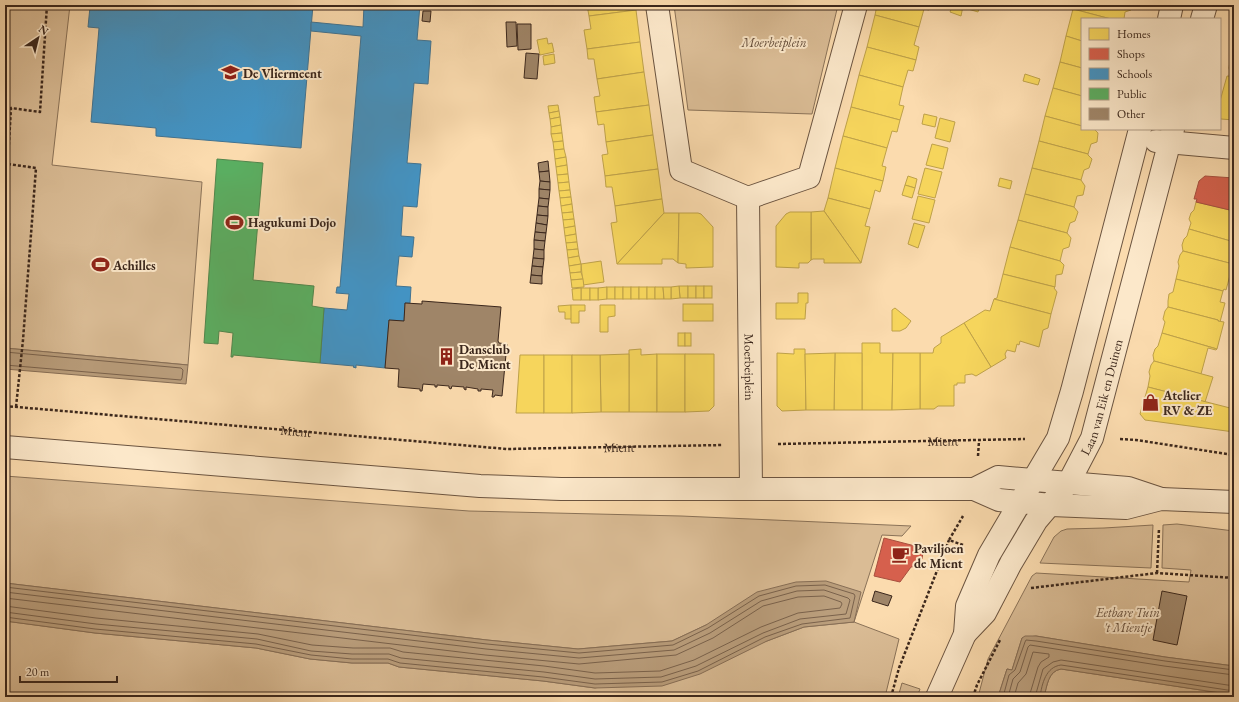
<svg xmlns="http://www.w3.org/2000/svg" width="1239" height="702" viewBox="0 0 1239 702" font-family="'EB Garamond',serif">
<style>
.green{fill:#dabc95;stroke:#8a7258}
.water{fill:#ba9e7c;stroke:#876e56}
.homes{fill:#f6d55c;stroke:#bea149}
.shops{fill:#d6604d;stroke:#a84f3e}
.schools{fill:#4393c3;stroke:#417391}
.public{fill:#5aae61;stroke:#51864c}
.lines{fill:none;stroke-linecap:round;stroke-linejoin:round}
.shore{stroke:#7a624c;stroke-width:1}
.building{fill:#9f8568;stroke:#3b271c}
.minor-casing{stroke:#6b5440;stroke-width:24}
.path{stroke:#3b271c;stroke-width:2.5;stroke-dasharray:3 2;stroke-linecap:butt}
.minor{stroke:#fce8ca;stroke-width:22}
.labels{text-anchor:middle;dominant-baseline:central;stroke-width:4;stroke-linejoin:round;paint-order:stroke}
.park-label{font-size:13px;font-style:italic;fill:#634c3a;stroke:#fce8ca}
.poi-label{font-size:13px;font-weight:bold;fill:#3b271c;stroke:#fce8ca;text-anchor:start}
.street-label{font-size:13px;fill:#3b271c;stroke:#fce8ca}
</style>
<rect width="100%" height="100%" fill="#fbdbae"/>
<filter id="stains"><feTurbulence type="fractalNoise" baseFrequency=".005" numOctaves="4"/><feColorMatrix values="0 0 0 0 .2 0 0 0 0 .09 0 0 0 0 .02 0 0 0 .5 -.17"/></filter>
<radialGradient id="worn" r=".72"><stop offset=".6" stop-color="#630" stop-opacity="0"/><stop offset="1" stop-color="#630" stop-opacity=".3"/></radialGradient>
<!-- green -->
<g class="green">
<path d="M5,5H70L52,165L202,182L188,365L5,348Z"/>
<path d="M674,5H838L812,114L688,110Z"/>
<path d="M5,476L469,511L681,516L911,526L902,536L882,535L854,622L899,639L885,697H5V621L95,633L256,648L310,659L352,663H388L399,667L543,681L595,688L767,641L804,627L854,622L706,625L672,641L578,649L487,640L5,583Z"/>
<path d="M1177,524L1234,531V666L1165,657L1036,636L1022,638L1012,670L1007,669L998,697H978L988,659L1032,576L1036,573L1189,582L1191,570L1162,568L1163,525Z"/>
<path d="M1153,525L1151,568L1040,563L1054,537L1061,531L1067,529L1104,528Z"/>
<path d="M1061,669L1234,695V697H1044C1047,686 1048,671 1061,669Z"/>
<path d="M902,683L920,689L917,697H898Z"/>
</g>
<!-- water -->
<g class="water">
<path d="M5,348L188,365L186,384L5,369Z"/>
<path d="M826,581L861,592L854,622L804,627L767,641L700,674L662,686L595,688L543,681L399,667L388,663H352L310,659L256,648L95,633L5,621V583L487,640L578,649L672,641L706,625L757,592L796,582Z"/>
<path d="M1025,636H1036L1165,657L1234,666V695L1061,669C1048,671 1047,686 1044,697H998L1007,669L1012,670L1022,638Z"/>
</g>
<!-- homes -->
<g class="homes">
<path d="M587,5H635L636,10L589,16Z"/>
<path d="M877,5H930L929,10L924,9L919,27L875,15Z"/>
<path d="M953,5L963,6L961,16L950,12Z"/>
<path d="M970,5H980L978,12L968,9Z"/>
<path d="M1075,5H1132L1131,10L1125,12L1124,19H1111L1073,9Z"/>
<path d="M1073,9L1111,19H1082V41L1066,36Z"/>
<path d="M636,10L640,42L587,49L584,30L591,29L589,16Z"/>
<path d="M875,15L919,27L914,45L919,47L916,60L867,47Z"/>
<path d="M1066,36L1082,41V68L1060,62Z"/>
<path d="M547,38L548,44L552,43L554,52L540,55L537,40Z"/>
<path d="M640,42L644,72L597,79L594,59H588L587,49Z"/>
<path d="M867,47L916,60L913,71L908,70L903,87L859,75Z"/>
<path d="M554,54L555,63L544,65L543,56Z"/>
<path d="M1234,58V77L1229,76L1230,72L1229,68L1230,61Z"/>
<path d="M1060,62L1082,68V96L1053,88Z"/>
<path d="M644,72L649,105L596,112L594,97L600,96L597,79Z"/>
<path d="M1025,74L1040,79L1038,85L1023,81Z"/>
<path d="M859,75L903,87L899,105L904,106L900,120L851,107Z"/>
<path d="M1227,76L1234,77V120L1221,119L1220,117V101Z"/>
<path d="M1053,88L1082,96V126L1045,116Z"/>
<path d="M558,105L559,111L549,113L548,106Z"/>
<path d="M649,105L653,135L606,142L604,124L598,125L596,112Z"/>
<path d="M851,107L900,120L897,132L892,131L887,148L843,136Z"/>
<path d="M559,111L560,117L550,119L549,113Z"/>
<path d="M924,114L937,117L935,127L922,124Z"/>
<path d="M1045,116L1082,126V129H1094L1098,133L1097,142L1091,144L1088,154L1039,141Z"/>
<path d="M560,117L561,125L551,127L550,119Z"/>
<path d="M940,118L955,122L950,142L935,138Z"/>
<path d="M561,125L562,133L551,134V127Z"/>
<path d="M562,133L563,141L553,142L551,134Z"/>
<path d="M653,135L658,169L605,176L602,155L608,154L606,142Z"/>
<path d="M843,136L887,148L882,166L886,167L883,181L835,168Z"/>
<path d="M563,141L564,149L554,150L553,142Z"/>
<path d="M1039,141L1088,154V155L1092,159L1089,168L1084,170L1081,180L1032,168Z"/>
<path d="M932,144L948,148L943,169L926,165Z"/>
<path d="M564,149L566,157L555,159L554,150Z"/>
<path d="M566,157L567,165L556,167L555,159Z"/>
<path d="M567,165L568,174L557,175L556,167Z"/>
<path d="M835,168L883,181L880,192L875,190L870,209L828,198Z"/>
<path d="M925,168L942,172L935,198L918,194Z"/>
<path d="M1032,168L1081,180L1085,186L1083,195L1077,196L1074,207L1025,194Z"/>
<path d="M658,169L662,199L615,206L612,187H606L605,176Z"/>
<path d="M568,174L569,182L558,183L557,175Z"/>
<path d="M908,176L917,179L915,188L905,185Z"/>
<path d="M1000,178L1012,181L1010,189L998,186Z"/>
<path d="M569,182L570,190L559,191L558,183Z"/>
<path d="M905,185L915,188L912,198L902,195Z"/>
<path d="M570,190L571,197L560,198L559,191Z"/>
<path d="M1025,194L1074,207L1078,212L1075,221L1070,223L1067,233L1018,220Z"/>
<path d="M918,196L935,200L929,223L912,219Z"/>
<path d="M571,197L572,204L561,206L560,198Z"/>
<path d="M828,198L870,209L865,226L870,227L861,263L824,211Z"/>
<path d="M662,199L664,213L617,264L611,223L617,222L615,206Z"/>
<path d="M1196,202L1234,211V242L1189,229L1191,223L1189,219L1191,213L1194,210Z"/>
<path d="M572,204L573,212L562,213L561,206Z"/>
<path d="M824,211L861,263H824V259H813L811,260V212Z"/>
<path d="M573,212L574,219L563,220L562,213Z"/>
<path d="M790,212H811V260L808,263H799V268L776,267V226L786,214Z"/>
<path d="M664,213H679L678,263L673,259H662V264H617Z"/>
<path d="M679,213H698L701,214L713,227V267L686,268V264L678,263Z"/>
<path d="M574,219L575,226L564,228L563,220Z"/>
<path d="M1018,220L1067,233L1071,238L1069,247L1063,249L1060,261L1010,247Z"/>
<path d="M914,223L925,226L918,248L908,244Z"/>
<path d="M575,226L576,234L565,236L564,228Z"/>
<path d="M1189,229L1234,242V260L1233,264L1183,251L1182,245L1184,239L1187,236Z"/>
<path d="M576,234L577,242L566,243L565,236Z"/>
<path d="M577,242L578,249L567,250L566,243Z"/>
<path d="M1010,247L1060,261L1064,265L1062,274L1056,275L1055,287L1003,274Z"/>
<path d="M578,249L579,256L568,258L567,250Z"/>
<path d="M1183,251L1233,264L1226,290L1224,289L1223,291L1176,279L1179,266L1178,262L1180,255Z"/>
<path d="M579,256L581,264L569,266L568,258Z"/>
<path d="M601,261L604,282L583,285L581,264Z"/>
<path d="M581,264V272L570,273L569,266Z"/>
<path d="M581,272L583,279L571,280L570,273Z"/>
<path d="M1003,274L1055,287L1054,288L1057,292L1051,314L994,299L997,298Z"/>
<path d="M583,279L584,287L572,288L571,280Z"/>
<path d="M1176,279L1223,291L1220,302L1225,303L1220,322L1218,320L1168,307V301L1169,294L1173,292Z"/>
<path d="M679,286H688V298H680Z"/>
<path d="M679,286L680,298L671,299V287Z"/>
<rect x="688" y="286" width="8" height="12"/>
<rect x="696" y="286" width="8" height="12"/>
<rect x="704" y="286" width="8" height="12"/>
<path d="M607,287V299L598,300V288Z"/>
<rect x="607" y="287" width="8" height="12"/>
<rect x="615" y="287" width="8" height="12"/>
<rect x="623" y="287" width="8" height="12"/>
<rect x="631" y="287" width="8" height="12"/>
<rect x="639" y="287" width="8" height="12"/>
<rect x="647" y="287" width="8" height="12"/>
<path d="M655,287H663L664,299H655Z"/>
<path d="M663,287H671V299H664Z"/>
<rect x="581" y="288" width="9" height="12"/>
<path d="M581,288V300H573L572,289Z"/>
<rect x="590" y="288" width="8" height="12"/>
<path d="M798,293H808V303H806L805,319H776V303H798Z"/>
<path d="M994,299L1051,314L1048,328L1043,330L1039,347L1020,341L1019,345L1017,344L1015,352L1007,350L1005,354L1006,358L991,367L964,323L985,310L990,311Z"/>
<rect x="683" y="304" width="30" height="17"/>
<path d="M571,305L572,319H565V312H559L558,306Z"/>
<path d="M571,305H585V311H579V323H571Z"/>
<path d="M600,305H615V316L608,317V332H600Z"/>
<path d="M1168,307L1218,320V321L1224,322L1217,349L1162,333L1165,322L1163,319L1165,311Z"/>
<path d="M895,308L911,321L906,328L900,331H892V310Z"/>
<path d="M964,323L991,367L976,376L972,374L965,375V383H957V385H954V406H938L934,409H920V353H933L934,348L941,343V337Z"/>
<rect x="678" y="333" width="7" height="13"/>
<rect x="685" y="333" width="6" height="13"/>
<path d="M1162,333L1217,349L1216,350L1208,348L1201,374L1154,361L1153,355L1155,349L1158,346Z"/>
<path d="M862,343H880V353H893L892,410H862Z"/>
<path d="M641,349V355L657,354V412H629V350Z"/>
<path d="M794,349H805L806,410L782,411L777,406V353L794,354Z"/>
<path d="M835,353H862V410H834Z"/>
<path d="M835,353L834,410H806L805,354Z"/>
<path d="M893,353H920V409L892,410Z"/>
<path d="M629,354V412H601L600,355Z"/>
<rect x="657" y="354" width="28" height="58"/>
<path d="M685,354H714V406L709,411L685,412Z"/>
<path d="M520,355H544V413H516Z"/>
<rect x="544" y="355" width="28" height="58"/>
<path d="M572,355H600L601,412L572,413Z"/>
<path d="M1154,361L1213,377L1205,402L1148,387L1150,376L1149,372L1151,365Z"/>
<path d="M1232,373L1234,374V382L1230,381Z"/>
<path d="M1148,387L1234,409V432L1145,420L1140,414Z"/>
</g>
<!-- shops -->
<g class="shops">
<path d="M1205,176L1234,178V211L1196,202L1197,199H1194L1199,181Z"/>
<path d="M884,538L915,546V549L923,552L922,559L916,560V566L911,567L900,582L874,576Z"/>
</g>
<!-- schools -->
<g class="schools">
<path d="M101,5H313L301,148L156,136V128L91,122L99,28L88,27L90,7L100,8Z"/>
<path d="M364,5H420L417,40L431,41L428,84L414,83L407,163L421,164L417,207L403,206L401,236L414,237L412,257L399,256L396,286L411,287L410,303H405L404,321L389,320L385,368L356,365V368L353,367L354,366L320,363L324,308L347,310L349,294L336,293L337,287H340L361,36L311,31V22L363,27Z"/>
</g>
<!-- public -->
<path class="public" d="M217,159L263,163L253,280L314,286L312,306L324,308L320,363L233,355V357H231L233,333L219,331L218,344L204,343Z"/>
<g class="lines">
<!-- shore -->
<g class="shore">
<path d="M5,352L181,368L183,370L182,378L181,380L5,365"/>
<path d="M5,587L487,644L579,653L673,645L708,628L759,596L796,586L825,585L854,594L855,596L850,618L802,624L765,637L698,671L662,682L595,684L543,677L400,663L388,659H352L311,655L256,644L95,629L5,617"/>
<path d="M5,592L486,649L579,658L674,650L710,633L761,601L797,591L824,590L848,598L850,600L846,614L800,619L763,633L696,666L661,677L595,679L544,672L401,658L389,654H352L311,651L257,639L96,624L5,612"/>
<path d="M5,598L485,655L579,664L676,655L713,638L763,606L798,597L824,596L841,602L842,604L840,608L798,613L761,627L694,660L660,671L595,673L544,666L403,652L390,648H353L312,645L258,634L96,618L5,606"/>
<path d="M1003,697L1009,675L1015,670L1025,642L1026,640L1036,641L1165,661L1234,670"/>
<path d="M1008,697L1013,679L1020,672L1028,647L1030,645L1164,666L1234,675"/>
<path d="M1014,697L1018,683L1026,674L1033,652L1049,654V657L1041,662L1038,667L1029,697"/>
<path d="M1035,697L1043,669L1053,662L1061,660L1234,686"/>
<path d="M1040,697C1042,683 1046,667 1061,665L1234,691"/>
</g>
</g>
<!-- building -->
<g class="building">
<path d="M423,11H431L430,22L422,21Z"/>
<path d="M506,22H516L517,46L507,47Z"/>
<path d="M517,24H531V49L518,50Z"/>
<path d="M526,53L539,54L537,79L524,78Z"/>
<path d="M548,161L549,171L539,172L538,163Z"/>
<path d="M549,171L550,182L540,181L539,172Z"/>
<path d="M540,181L550,182V190L539,189Z"/>
<path d="M539,189L550,190L549,199L539,198Z"/>
<path d="M539,198L549,199L548,207L538,206Z"/>
<path d="M538,206L548,207V216L537,215Z"/>
<path d="M537,215L548,216L547,225L536,223Z"/>
<path d="M536,223L547,225L546,233L535,232Z"/>
<path d="M535,232L546,233L545,241L534,240Z"/>
<path d="M534,240L545,241L544,250L534,249Z"/>
<path d="M534,249L544,250V259L533,258Z"/>
<path d="M533,258L544,259L543,267L532,266Z"/>
<path d="M532,266L543,267L542,276L531,275Z"/>
<path d="M531,275L542,276V284L530,283Z"/>
<path d="M422,301L501,307L498,341L499,343L507,344L502,396L495,395L494,397H492L493,390L481,389V391H478V389L466,387V390L464,389V387L452,386L451,389L449,388V386L437,385V387H435V385L423,384L422,391H420V389L398,387L399,369L385,368L389,320L404,321L405,303L422,304Z"/>
<path d="M875,591L892,596L888,606L872,601Z"/>
<path d="M1162,591L1187,596L1177,645L1153,640Z"/>
</g>
<g class="lines">
<defs>
<g id="minor">
<path d="M657,5L681,170L748,198L809,177L856,5"/>
<path d="M1169,19L1172,5"/>
<path d="M1202,19L1206,5"/>
<path d="M1156,141L1234,148"/>
<path id="s3" d="M748,198L751,488"/>
<path d="M5,447L480,486L561,489H974L999,500L1051,505L1126,508L1161,499L1234,502"/>
<path d="M974,489L998,477L1128,488L1161,499"/>
<path id="s4" d="M965,634L985,613L1011,563L1036,521L1069,482L1092,438L1173,129"/>
<path d="M937,697L965,634L967,606L989,555L1058,438L1072,391L1140,129"/>
</g>
</defs>
<!-- minor casing -->
<use href="#minor" class="minor-casing"/>
<!-- path -->
<g class="path">
<path d="M8,164L36,168L23,340L16,407"/>
<path d="M5,210L11,108L40,112L47,5"/>
<path id="s1" d="M5,406L507,449L723,445"/>
<path d="M1120,439L1136,440L1234,455"/>
<path id="s2" d="M778,444L1025,439"/>
<path d="M978,456L979,441"/>
<path d="M963,545L949,540L963,516"/>
<path d="M1157,573L1159,528"/>
<path d="M1031,588L1157,573L1234,578"/>
<path d="M69,697V692"/>
<path d="M891,697L899,668L949,540"/>
<path d="M973,697L977,685L1000,640"/>
</g>
<!-- minor -->
<use href="#minor" class="minor"/>
</g>
<!-- icons -->
<defs>
<symbol id="school-bare" viewBox="-9 -9 18 18"><path d="M0-5L7-2L0 1L-7-2ZM-4 1L0 2.5L4 1V4Q0 6-4 4Z" fill="#8f2418" stroke="#fce8ca" stroke-width="2.5" paint-order="stroke"/></symbol>
<symbol id="stadium-bare" viewBox="-9 -9 18 18"><path d="M0-5a6.5 5 0 1 0 0 10a6.5 5 0 1 0 0-10ZM-3.5-1.8h7v3.6h-7Z" fill="#8f2418" stroke="#fce8ca" stroke-width="2.5" paint-order="stroke"/></symbol>
<symbol id="building-bare" viewBox="-9 -9 18 18"><path d="M-4-6H4V6H1V3H-1V6H-4ZM-2.5-4.3h1.7v1.8h-1.7ZM.8-4.3h1.7v1.8H.8ZM-2.5-1h1.7V.8h-1.7ZM.8-1h1.7V.8H.8Z" fill="#8f2418" stroke="#fce8ca" stroke-width="2.5" paint-order="stroke"/></symbol>
<symbol id="shop-bare" viewBox="-9 -9 18 18"><path d="M-5-2.5h2.3a2.7 3.5 0 0 1 5.4 0H5L5.5 6h-11ZM-1.5-2.5h3a1.5 2.3 0 0 0-3 0Z" fill="#8f2418" stroke="#fce8ca" stroke-width="2.5" paint-order="stroke"/></symbol>
<symbol id="cafe-bare" viewBox="-9 -9 18 18"><path d="M-5.5-4.5H6V0H3Q3 3.5 0 3.5H-2.5Q-5.5 3.5-5.5 0ZM3-3.2v2h1.7v-2ZM-6 4.5H4V6H-6Z" fill="#8f2418" stroke="#fce8ca" stroke-width="2.5" paint-order="stroke"/></symbol>
</defs>
<g fill-rule="evenodd">
<use href="#school-bare" x="218" y="60" width="25" height="25"/>
<use href="#stadium-bare" x="222" y="210" width="25" height="25"/>
<use href="#stadium-bare" x="88" y="252" width="25" height="25"/>
<use href="#building-bare" x="434" y="344" width="25" height="25"/>
<use href="#shop-bare" x="1138" y="390" width="25" height="25"/>
<use href="#cafe-bare" x="888" y="542" width="25" height="25"/>
</g>
<g class="labels">
<!-- park labels -->
<g class="park-label">
<text x="774" y="42">Moerbeiplein</text>
<text x="1128" y="612">Eetbare Tuin<tspan x="1128" dy="15">'t Mientje</tspan></text>
</g>
<!-- poi labels -->
<g class="poi-label">
<text x="243" y="73">De Vliermeent</text>
<text x="248" y="222">Hagukumi Dojo</text>
<text x="113" y="265">Achilles</text>
<text x="459" y="349">Dansclub<tspan x="459" dy="15">De Mient</tspan></text>
<text x="1163" y="395">Atelier<tspan x="1163" dy="15">RV &amp; ZE</tspan></text>
<text x="914" y="548">Paviljoen<tspan x="914" dy="15">de Mient</tspan></text>
</g>
<!-- street labels -->
<g class="street-label">
<text stroke="none"><textPath href="#s3" startOffset="169">Moerbeiplein</textPath></text>
<text stroke="none"><textPath href="#s4" startOffset="277">Laan van Eik en Duinen</textPath></text>
<text stroke="none"><textPath href="#s1" startOffset="292">Mient</textPath></text>
<text stroke="none"><textPath href="#s2" startOffset="165">Mient</textPath></text>
<text stroke="none"><textPath href="#s1" startOffset="616">Mient</textPath></text>
</g>
</g>
<!-- margin -->
<rect width="1239" height="702" fill="none" stroke="#fbdbae" stroke-width="20"/>
<rect x="6" y="6" width="1227" height="690" fill="none" stroke="#3b271c" stroke-width="2"/>
<rect x="10" y="10" width="1219" height="682" fill="none" stroke="#3b271c"/>
<!-- legend -->
<rect x="1081" y="18" width="140" height="112" fill="#fce8ca" stroke="#af9b84"/>
<rect x="1089" y="28" width="20" height="12" fill="#f6d55c" stroke="#af9b84"/>
<text x="1117" y="38" font-size="12" fill="#3b271c">Homes</text>
<rect x="1089" y="48" width="20" height="12" fill="#d6604d" stroke="#af9b84"/>
<text x="1117" y="58" font-size="12" fill="#3b271c">Shops</text>
<rect x="1089" y="68" width="20" height="12" fill="#4393c3" stroke="#af9b84"/>
<text x="1117" y="78" font-size="12" fill="#3b271c">Schools</text>
<rect x="1089" y="88" width="20" height="12" fill="#5aae61" stroke="#af9b84"/>
<text x="1117" y="98" font-size="12" fill="#3b271c">Public</text>
<rect x="1089" y="108" width="20" height="12" fill="#9f8568" stroke="#af9b84"/>
<text x="1117" y="118" font-size="12" fill="#3b271c">Other</text>
<!-- north arrow -->
<g transform="translate(38 38) rotate(35)" stroke="#fce8ca" stroke-width="3" paint-order="stroke">
<path d="M0-3L7 15L0 10L-7 15Z" fill="#3b271c"/>
<text y="-6" font-size="11" font-weight="bold" text-anchor="middle" fill="#3b271c">N</text>
</g>
<!-- scale -->
<path d="M20 676v6h97v-6" fill="none" stroke="#3b271c" stroke-width="2"/>
<text x="26" y="676" font-size="12" fill="#3b271c" stroke="#fce8ca" stroke-width="3" paint-order="stroke">20 m</text>
<rect width="100%" height="100%" filter="url(#stains)"/>
<rect width="100%" height="100%" fill="url(#worn)"/>
</svg>
